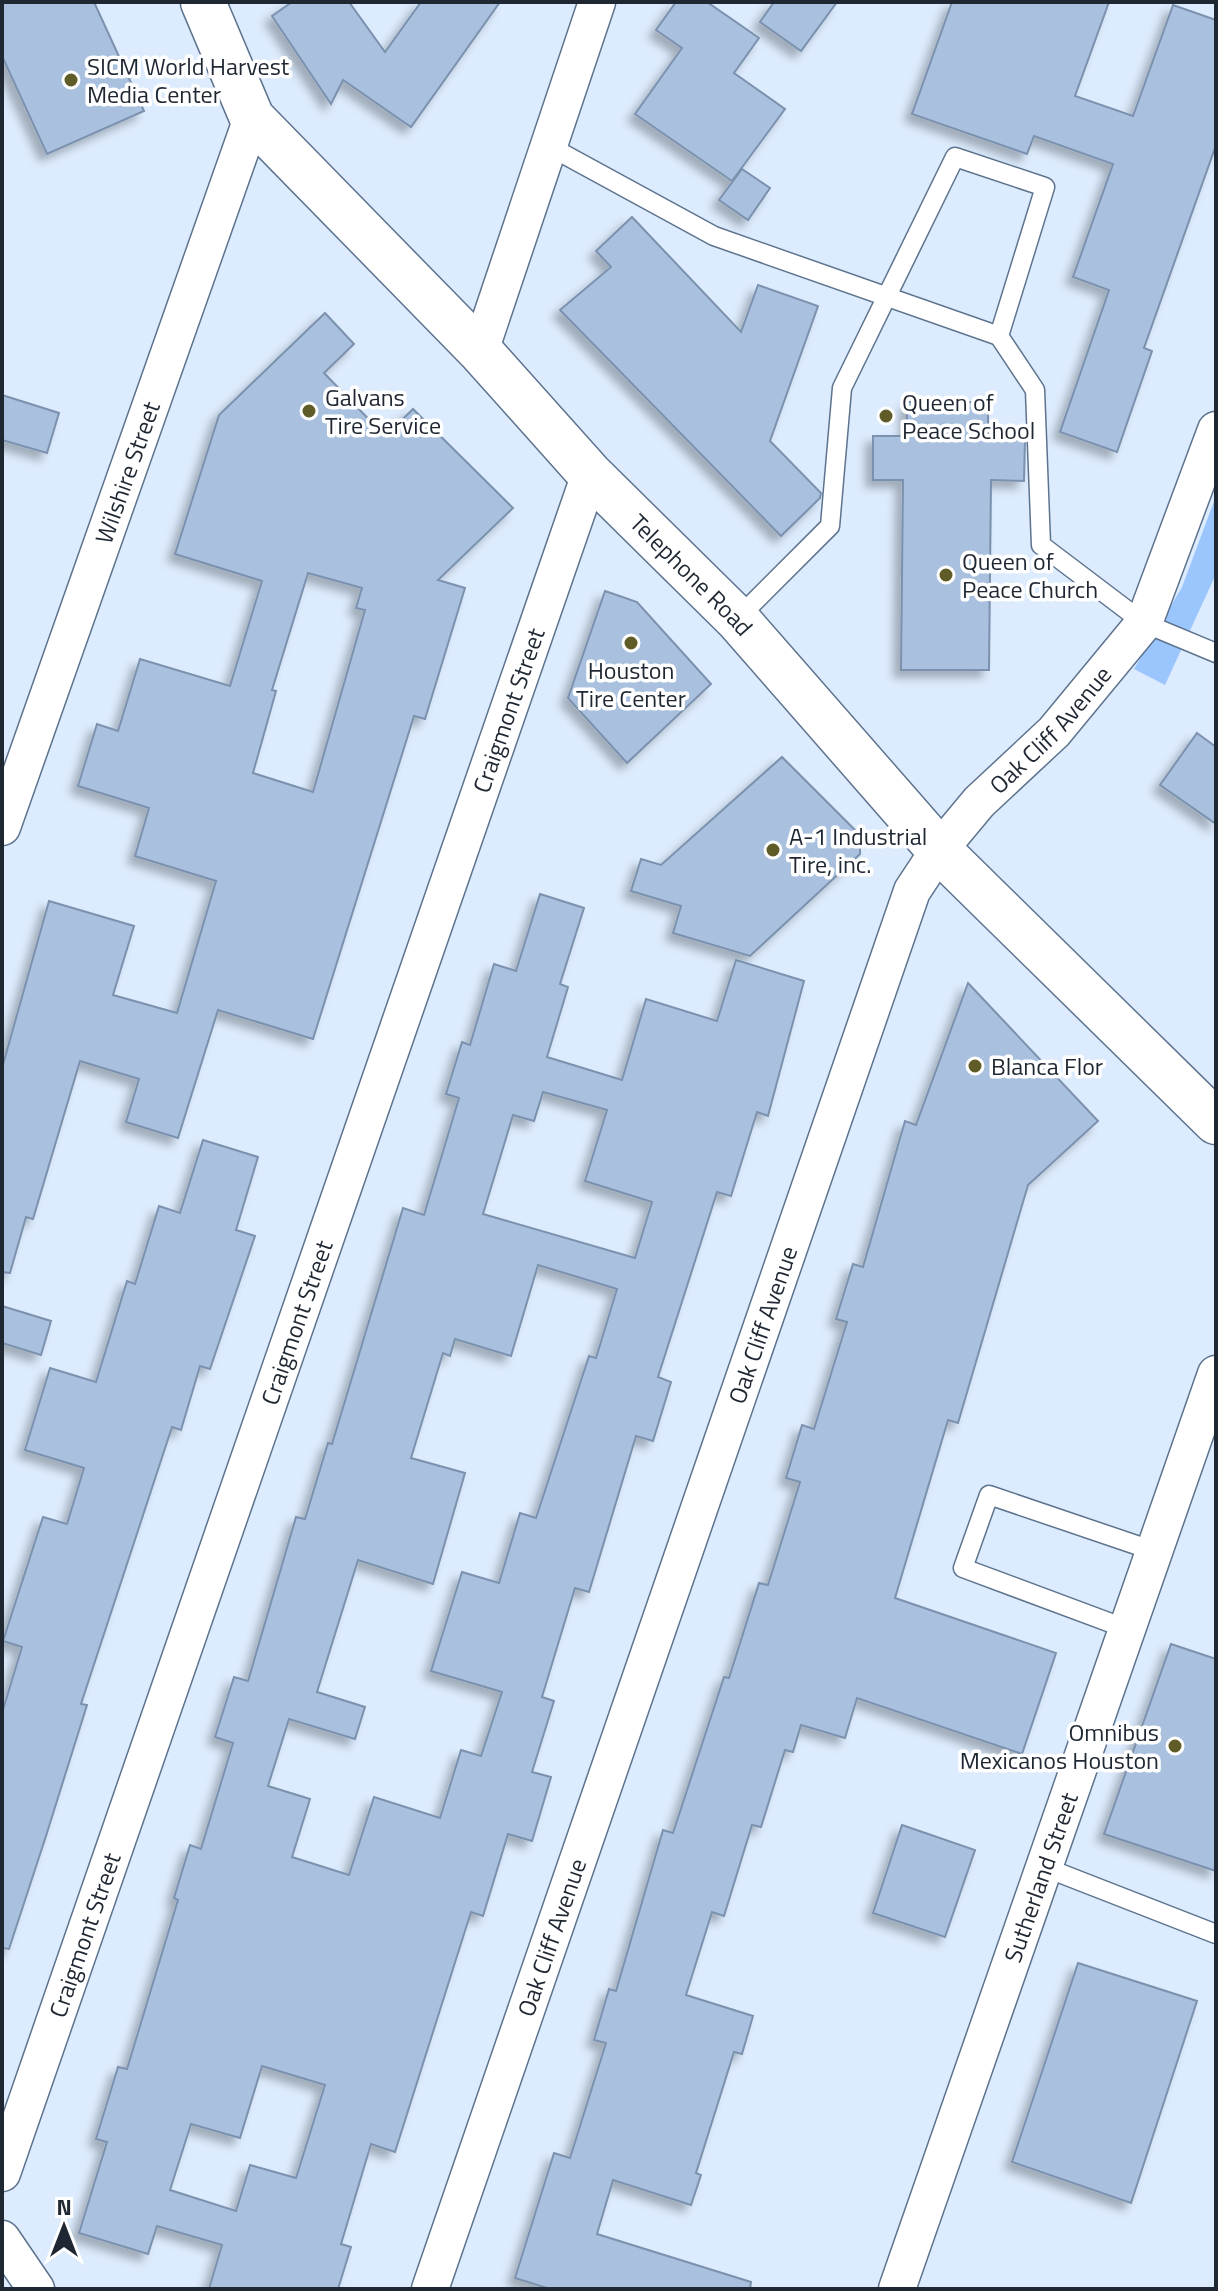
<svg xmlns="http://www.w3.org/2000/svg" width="1218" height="2291" viewBox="0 0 1218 2291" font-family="'Titillium Web',sans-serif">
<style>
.green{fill:#9bc6fd}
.building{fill:#a9c1df;stroke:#7b91ad;stroke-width:2;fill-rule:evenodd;filter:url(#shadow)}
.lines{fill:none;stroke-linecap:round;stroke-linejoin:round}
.service-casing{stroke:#5d738e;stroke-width:21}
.minor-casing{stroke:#5d738e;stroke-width:39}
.secondary-casing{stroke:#5d738e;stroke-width:47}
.service{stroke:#fff;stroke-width:18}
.minor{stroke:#fff;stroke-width:36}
.secondary{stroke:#fff;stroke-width:44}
.poi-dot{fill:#605c28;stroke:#fff;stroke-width:3}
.labels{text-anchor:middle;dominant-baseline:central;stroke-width:7;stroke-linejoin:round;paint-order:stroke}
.poi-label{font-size:24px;fill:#1e2732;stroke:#fff;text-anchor:start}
.street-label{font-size:24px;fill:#1e2732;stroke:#fff}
</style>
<defs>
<filter id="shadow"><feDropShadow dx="-7" dy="7" stdDeviation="4" flood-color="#0004"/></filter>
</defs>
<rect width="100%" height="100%" fill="#dcebfd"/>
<!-- green -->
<path class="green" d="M1216,496V574L1165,685L1134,669L1182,587Z"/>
<!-- building -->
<g class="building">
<path d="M2,2H94L144,111L47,154L2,56Z"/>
<path d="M292,2H349L385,52L421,2H500L411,127L343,80L331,104L272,16Z"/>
<path d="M676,2H707L759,38L734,73L785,109L732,181L635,114L682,48L656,30Z"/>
<path d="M774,2H837L801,51L760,22Z"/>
<path d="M952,2H1109L1075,96L1133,116L1173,5L1216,20V145L1144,348L1152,351L1117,452L1060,432L1109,290L1073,277L1113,164L1034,136L1027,154L912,114Z"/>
<path d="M742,169L770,188L748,220L719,200Z"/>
<path d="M632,217L741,332L758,285L818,306L770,441L821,493L820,498L781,536L560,310L611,267L596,251Z"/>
<path d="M325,313L354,344L324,373L385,436L413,409L513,508L438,580L465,588L425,719L414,716L313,1039L218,1010L178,1138L126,1122L139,1079L80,1061L33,1219L26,1217L10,1273L2,1272V1068L49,901L134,926L113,995L177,1013L216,881L135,856L149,808L78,786L97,724L118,731L140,659L230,686L262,581L175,554L219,415ZM308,573L362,588L356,608L365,610L313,792L253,773L276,691L272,690Z"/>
<path d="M2,395L59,413L47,453L2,440Z"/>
<path d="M907,402H988V440H1025L1024,481L991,480L989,670H901L903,480H873V436H907Z"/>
<path d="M605,591L637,602L711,684L627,763L568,698Z"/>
<path d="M1197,733L1216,747V824L1160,785Z"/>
<path d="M782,757L860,835V854L750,956L673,933L681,906L631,891L641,859L661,865Z"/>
<path d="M540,894L584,908L560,984L568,987L547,1057L622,1080L646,999L717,1021L736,960L804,981L768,1116L757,1112L731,1196L717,1192L658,1377L671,1382L653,1441L636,1436L589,1592L575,1588L542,1697L554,1701L532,1772L551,1777L532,1841L508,1834L483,1916L471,1912L395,2152L371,2144L341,2244L351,2247L338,2289H209L222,2245L157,2226L148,2254L79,2233L107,2142L96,2139L118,2067L127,2069L178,1900L174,1898L190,1845L201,1849L233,1743L215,1737L234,1677L248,1681L296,1517L305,1519L328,1443L332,1444L403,1208L424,1215L459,1098L446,1094L462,1042L470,1045L494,964L516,971ZM543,1092L607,1110L585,1181L652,1202L635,1258L483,1214L513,1115L534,1121ZM538,1265L617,1289L596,1358L589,1356L536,1518L520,1513L499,1583L462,1572L431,1671L502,1692L481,1756L461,1750L440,1818L374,1797L349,1875L292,1857L310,1799L268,1786L289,1719L355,1739L365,1707L317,1692L358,1560L433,1584L465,1473L411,1458L443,1353L450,1356L455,1339L511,1356ZM262,2066L325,2085L296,2178L250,2165L236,2211L170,2190L191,2124L240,2138Z"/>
<path d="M968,983L1098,1121L1028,1185L958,1423L948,1420L895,1598L1056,1653L1022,1754L857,1698L845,1738L801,1725L793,1752L785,1750L761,1827L752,1825L724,1916L712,1912L686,1995L753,2016L742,2054L734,2052L696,2173L701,2175L691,2205L613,2180L597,2234L751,2282L750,2289H550L515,2278L554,2153L570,2158L606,2043L594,2040L609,1989L616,1991L663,1830L673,1833L724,1677L729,1678L759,1583L768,1585L800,1482L786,1478L802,1425L814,1429L847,1322L836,1319L853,1264L863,1267L905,1121L916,1125Z"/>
<path d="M203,1140L258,1157L236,1230L255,1236L210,1369L200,1366L181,1430L172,1427L81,1704L87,1705L46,1836L9,1949L2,1948V1713L22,1647L3,1641L43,1517L67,1524L84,1468L25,1450L50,1368L96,1382L127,1281L135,1284L159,1206L180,1213Z"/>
<path d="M2,1306L51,1321L41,1355L2,1343Z"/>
<path d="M1171,1644L1216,1659V1871L1104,1834Z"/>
<path d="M902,1825L975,1850L945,1937L873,1913Z"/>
<path d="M1078,1963L1197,2001L1131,2203L1012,2162Z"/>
</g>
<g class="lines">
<defs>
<g id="service">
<path d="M547,145L714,236L999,336"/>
<path d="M737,619L830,526L842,388L955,157L1045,187L999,336L1035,390L1041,545L1144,623L1216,653"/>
<path d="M1127,1629L963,1568L989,1495L1154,1551"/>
<path d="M1044,1867L1216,1934"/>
</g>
<g id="minor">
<path d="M480,351L597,2"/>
<path id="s1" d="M2,827L252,118"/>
<path id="s2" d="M2,2173L590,474"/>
<path d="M2,2239L36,2289"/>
<path id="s3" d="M430,2289L912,891L939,850L979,802L1054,732L1144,623L1216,430"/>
<path id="s4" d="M897,2289L1216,1374"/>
</g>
<g id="secondary">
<path id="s5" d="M203,2L252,118L480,351L590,474L737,619L939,850L1216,1122"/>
</g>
</defs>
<!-- service casing -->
<use href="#service" class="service-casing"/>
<!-- minor casing -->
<use href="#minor" class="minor-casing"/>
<!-- secondary casing -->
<use href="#secondary" class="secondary-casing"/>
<!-- service -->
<use href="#service" class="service"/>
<!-- minor -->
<use href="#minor" class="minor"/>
<!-- secondary -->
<use href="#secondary" class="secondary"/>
</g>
<!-- markers -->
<g class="poi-dot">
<circle cx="71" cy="80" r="8"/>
<circle cx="309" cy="411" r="8"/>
<circle cx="886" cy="416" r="8"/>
<circle cx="946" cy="575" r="8"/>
<circle cx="631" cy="643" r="8"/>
<circle cx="773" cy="850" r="8"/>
<circle cx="975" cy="1066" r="8"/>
<circle cx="1175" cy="1746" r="8"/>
</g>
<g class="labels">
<!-- poi labels -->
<g class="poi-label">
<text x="87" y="66">SICM World Harvest<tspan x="87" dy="28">Media Center</tspan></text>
<text x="325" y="397">Galvans<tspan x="325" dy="28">Tire Service</tspan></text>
<text x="902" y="402">Queen of<tspan x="902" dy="28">Peace School</tspan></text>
<text x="962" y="561">Queen of<tspan x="962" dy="28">Peace Church</tspan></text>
<text x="631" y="670" text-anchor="middle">Houston<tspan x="631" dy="28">Tire Center</tspan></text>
<text x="789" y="836">A-1 Industrial<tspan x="789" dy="28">Tire, inc.</tspan></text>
<text x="991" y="1066">Blanca Flor</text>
<text x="1159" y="1732" text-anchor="end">Omnibus<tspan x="1159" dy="28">Mexicanos Houston</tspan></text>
</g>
<!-- street labels -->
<g class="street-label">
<text stroke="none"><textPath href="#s1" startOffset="376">Wilshire Street</textPath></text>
<text stroke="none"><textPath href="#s5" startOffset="760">Telephone Road</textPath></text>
<text stroke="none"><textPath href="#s2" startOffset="1548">Craigmont Street</textPath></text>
<text stroke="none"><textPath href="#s3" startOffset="1692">Oak Cliff Avenue</textPath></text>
<text stroke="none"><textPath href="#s2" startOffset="900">Craigmont Street</textPath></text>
<text stroke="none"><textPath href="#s3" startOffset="1020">Oak Cliff Avenue</textPath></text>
<text stroke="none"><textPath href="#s4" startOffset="436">Sutherland Street</textPath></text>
<text stroke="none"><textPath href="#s2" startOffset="252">Craigmont Street</textPath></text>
<text stroke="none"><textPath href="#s3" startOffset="372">Oak Cliff Avenue</textPath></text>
</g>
</g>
<!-- border -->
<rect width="1218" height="2291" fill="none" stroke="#1e2732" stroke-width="8"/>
<!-- north arrow -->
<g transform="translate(64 2227)" stroke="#ffffff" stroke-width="6" paint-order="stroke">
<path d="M0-6L14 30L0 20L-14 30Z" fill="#1e2732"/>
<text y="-12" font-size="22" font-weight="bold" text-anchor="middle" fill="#1e2732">N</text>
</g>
</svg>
